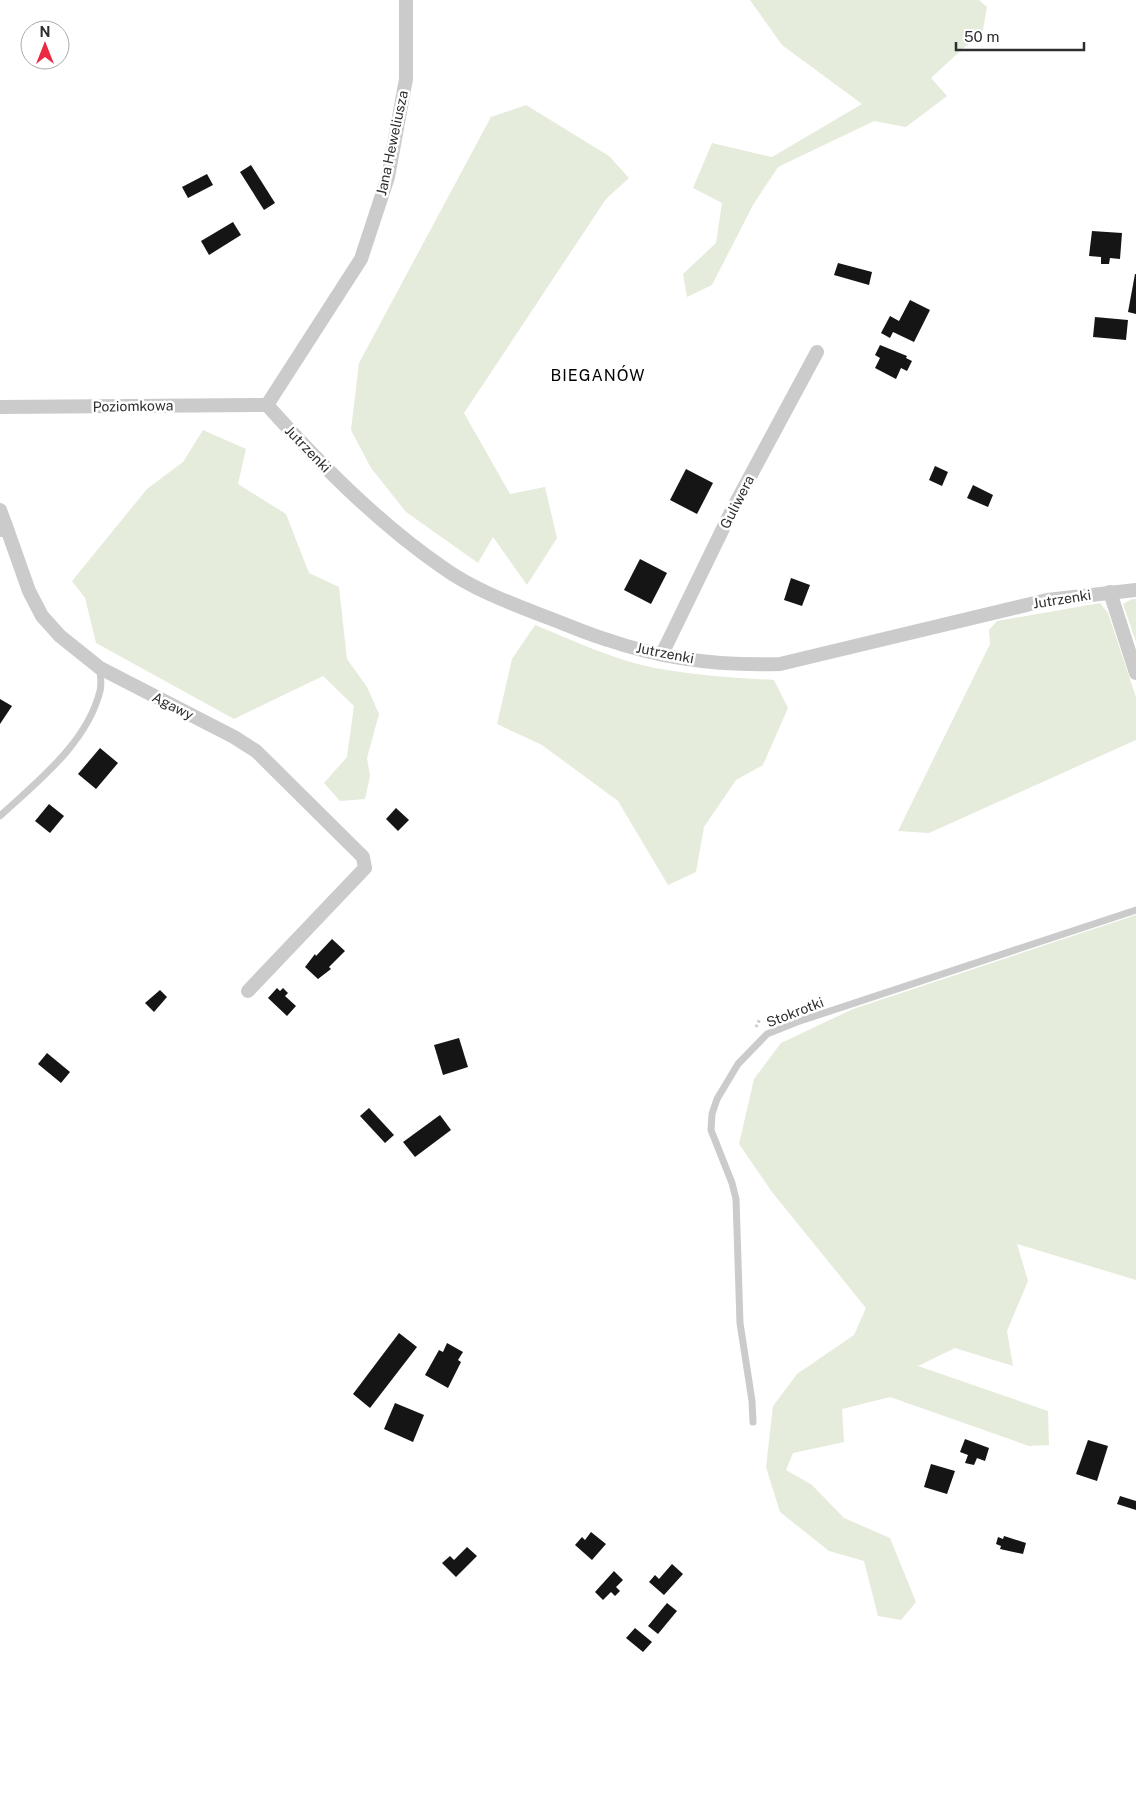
<svg xmlns="http://www.w3.org/2000/svg" width="1136" height="1801" viewBox="0 0 1136 1801" font-family="'Public Sans',sans-serif">
<style>
.green{fill:#e5ecdb}
.building{fill:#151515}
.lines{fill:none;stroke-linecap:round;stroke-linejoin:round}
.path{stroke:#cbcbcb;stroke-width:3;stroke-dasharray:2.5 2.5;stroke-linecap:butt}
.lane{stroke:#cbcbcb;stroke-width:7}
.street{stroke:#cbcbcb;stroke-width:14}
.labels{text-anchor:middle;dominant-baseline:central;stroke-width:5;stroke-linejoin:round;paint-order:stroke}
.street-label{font-size:14px;fill:#2e2e2e;stroke:#fff}
.quarter-label{font-size:16px;letter-spacing:1px;fill:#000;stroke:#fff}
</style>
<rect width="100%" height="100%" fill="#fff"/>
<!-- green -->
<g class="green">
<path d="M750,0H979L987,7L983,30L931,78L947,96L906,127L874,121L778,167L753,205L712,285L687,297L683,274L716,243L722,203L693,188L712,143L772,157L862,104L782,45Z"/>
<path d="M526,105L609,156L629,178L606,199L464,413L510,494L545,487L557,538L527,585L493,537L478,563L406,512L371,468L351,430L359,363L491,117Z"/>
<path d="M203,430L246,449L238,484L286,514L309,573L339,587L347,659L367,687L379,714L367,758L370,776L365,799L340,801L324,783L347,757L354,706L323,676L234,719L96,643L85,598L72,581L147,489L183,462Z"/>
<path d="M1132,599H1136V642L1123,604Z"/>
<path d="M1100,603L1108,613L1136,697V740L929,833L898,831L990,644L989,630L997,621Z"/>
<path d="M535,625C574,641 614,660 655,668C694,675 734,678 774,680L788,708L763,765L736,780L704,827L696,872L668,885L618,801L542,745L497,724L512,659Z"/>
<path d="M1136,915V1280L1017,1244L1028,1281L1007,1331L1013,1366L955,1348L918,1366L1048,1411L1049,1445L1029,1446L890,1397L842,1409L844,1442L793,1453L786,1470L812,1485L844,1518L890,1538L916,1602L901,1620L878,1616L864,1561L829,1551L780,1512L766,1467L773,1406L797,1374L854,1335L866,1308L772,1192L739,1144L754,1079L781,1043L853,1009Z"/>
</g>
<!-- building -->
<g class="building">
<path d="M251,165L275,203L264,210L240,172Z"/>
<path d="M207,174L213,185L188,198L182,187Z"/>
<path d="M233,222L241,235L209,255L201,241Z"/>
<path d="M1092,231L1122,233L1120,259L1110,258L1109,264H1101V257L1089,256Z"/>
<path d="M838,263L872,272L869,285L834,275Z"/>
<path d="M1135,274H1136V314L1128,312Z"/>
<path d="M910,300L930,310L914,342L893,332L890,338L881,333L890,316L899,321Z"/>
<path d="M1095,317L1128,320L1126,340L1093,337Z"/>
<path d="M880,345L907,356L906,358L912,361L907,371L901,368L896,379L875,368L880,358L875,355Z"/>
<path d="M935,466L948,472L942,486L929,480Z"/>
<path d="M686,469L713,483L697,514L670,500Z"/>
<path d="M973,485L993,495L988,507L967,498Z"/>
<path d="M640,559L667,573L651,604L624,590Z"/>
<path d="M791,578L810,585L802,606L784,600Z"/>
<path d="M0,699L12,706L0,724Z"/>
<path d="M100,748L118,763L96,789L78,774Z"/>
<path d="M49,804L64,816L50,833L35,821Z"/>
<path d="M396,808L409,820L398,831L386,819Z"/>
<path d="M332,939L345,951L329,967L331,969L318,979L305,967L315,954L316,956Z"/>
<path d="M277,988L280,991L283,988L288,993L285,996L296,1006L287,1016L268,998Z"/>
<path d="M160,990L167,997L154,1012L145,1003Z"/>
<path d="M459,1038L468,1067L443,1075L434,1045Z"/>
<path d="M47,1053L70,1072L61,1083L38,1064Z"/>
<path d="M369,1108L394,1135L385,1143L360,1116Z"/>
<path d="M440,1115L451,1130L415,1157L403,1142Z"/>
<path d="M399,1333L417,1347L370,1408L353,1394Z"/>
<path d="M447,1343L463,1352L458,1360L461,1362L448,1388L425,1375L439,1350L443,1352Z"/>
<path d="M395,1403L424,1415L413,1442L384,1429Z"/>
<path d="M965,1439L989,1448L985,1461L977,1458L974,1465L965,1463L968,1455L960,1452Z"/>
<path d="M1088,1440L1108,1446L1097,1481L1076,1474Z"/>
<path d="M931,1464L955,1471L947,1494L924,1487Z"/>
<path d="M1120,1496L1136,1501V1510L1117,1504Z"/>
<path d="M591,1532L606,1544L592,1560L575,1545L582,1537L585,1540Z"/>
<path d="M1004,1536L1026,1543L1023,1554L1000,1549L1001,1546L996,1544L998,1537L1003,1539Z"/>
<path d="M467,1547L477,1556L456,1577L442,1563L450,1556L454,1560Z"/>
<path d="M672,1564L683,1574L664,1595L649,1582L655,1575L659,1579Z"/>
<path d="M614,1571L623,1580L616,1587L620,1591L615,1596L611,1592L603,1600L595,1592Z"/>
<path d="M667,1603L677,1611L658,1634L648,1626Z"/>
<path d="M635,1628L652,1642L643,1652L626,1638Z"/>
</g>
<g class="lines">
<!-- path -->
<path class="path" d="M756,1027L760,1019"/>
<!-- lane -->
<g class="lane">
<path d="M0,816C38,781 87,743 100,691C102,684 100,675 100,668"/>
<path d="M753,1422L752,1401L740,1323L736,1199L732,1183L711,1130L712,1114L717,1099L738,1064L767,1034L797,1022L1136,910"/>
</g>
<!-- street -->
<g class="street">
<path d="M267,405C319,463 377,522 442,567C471,588 507,602 541,615C563,623 585,633 608,640C663,659 723,666 780,664L1047,600L1136,590"/>
<path d="M267,405L361,259L388,177L406,79V0"/>
<path d="M0,407L267,405"/>
<path d="M0,510L6,526L1,530"/>
<path d="M6,526L29,591L42,616L60,636L100,668L234,737L256,751L363,857L365,868L248,991"/>
<path d="M1110,592L1136,673"/>
<path d="M662,654L732,510L817,352"/>
</g>
</g>
<g class="labels">
<!-- street labels -->
<g class="street-label">
<text transform="translate(392 143) rotate(-78)">Jana Heweliusza</text>
<text transform="translate(133 406) rotate(-1)">Poziomkowa</text>
<text transform="translate(308 449) rotate(46)">Jutrzenki</text>
<text transform="translate(737 502) rotate(-63)">Guliwera</text>
<text transform="translate(1062 599) rotate(-9)">Jutrzenki</text>
<text transform="translate(665 653) rotate(11)">Jutrzenki</text>
<text transform="translate(173 706) rotate(27)">Agawy</text>
<text transform="translate(795 1012) rotate(-21)">Stokrotki</text>
</g>
<!-- quarter labels -->
<g class="quarter-label">
<text x="598" y="375">BIEGANÓW</text>
</g>
</g>
<!-- north arrow -->
<g transform="translate(45 45)"><circle r="24" fill="#ffffff" stroke="#ababab"/>
<path d="M0-4L9 19L0 12L-9 19Z" fill="#eb2943"/>
<text y="-8" font-size="14" font-weight="bold" text-anchor="middle" fill="#2e2e2e">N</text>
</g>
<!-- scale -->
<path d="M956 42v8h128v-8" fill="none" stroke="#2e2e2e" stroke-width="2.5"/>
<text x="964" y="42" font-size="15" fill="#2e2e2e" stroke="#ffffff" stroke-width="4" paint-order="stroke">50 m</text>
</svg>
